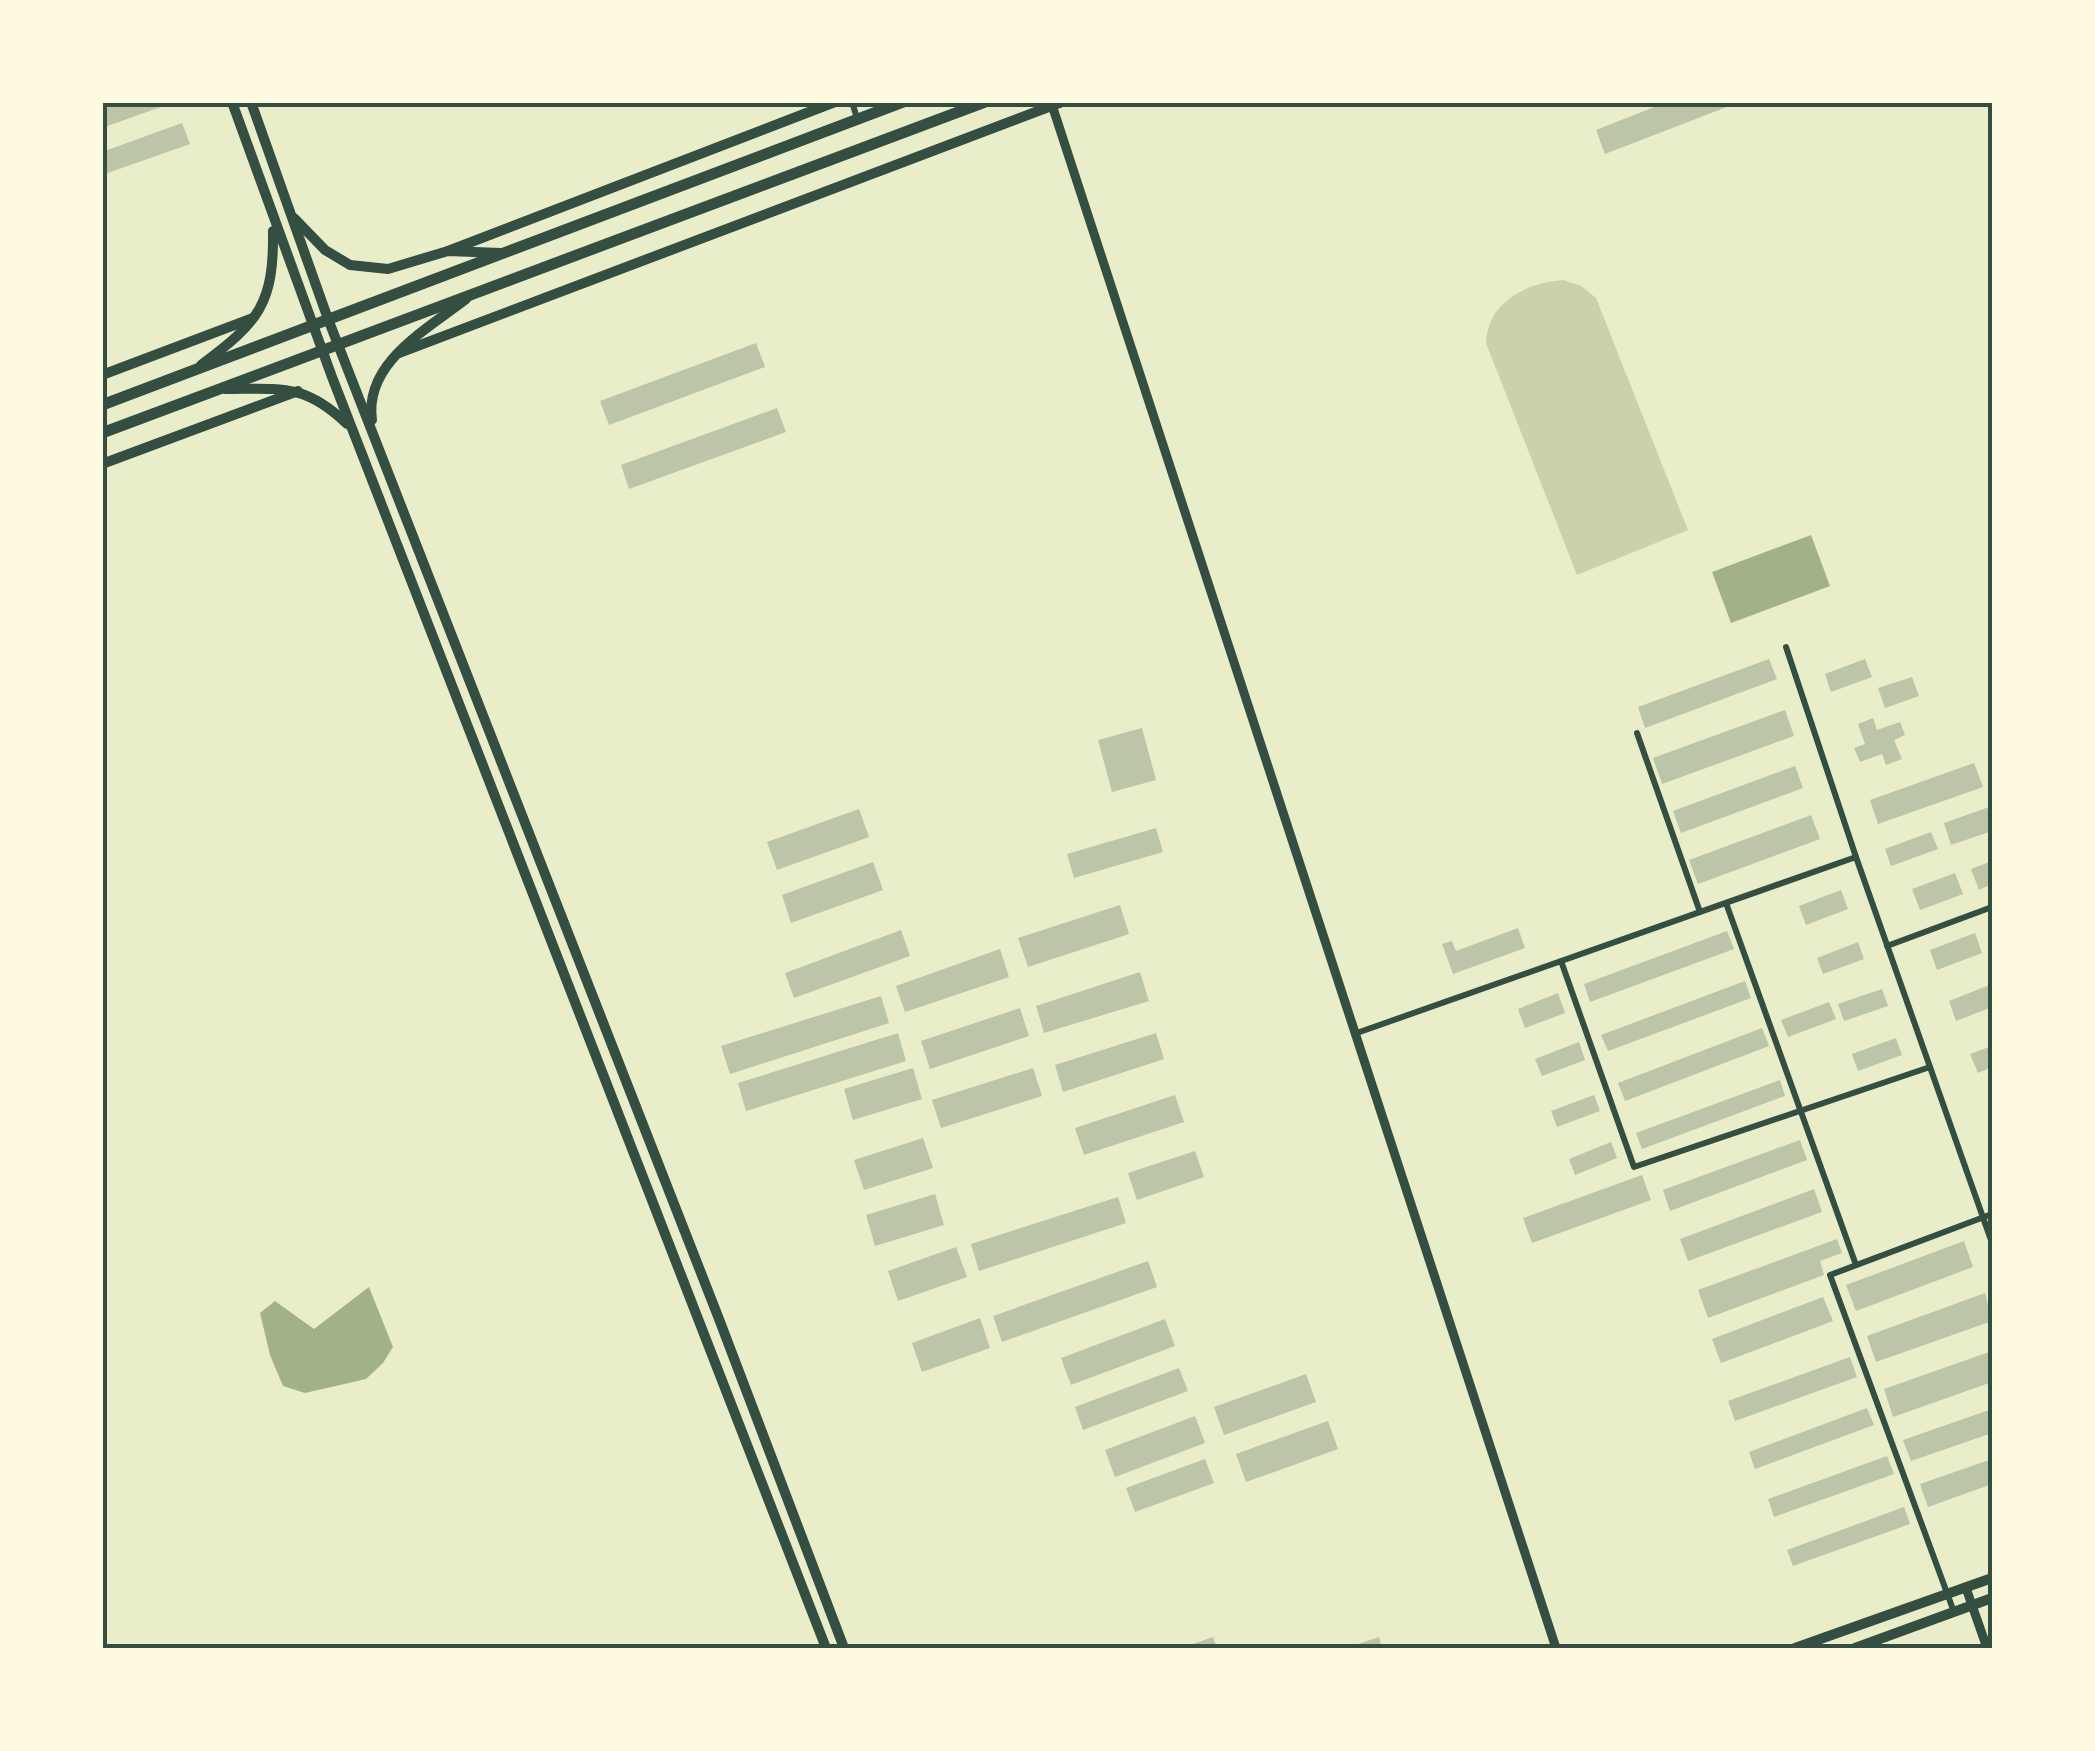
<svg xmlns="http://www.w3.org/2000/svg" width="2095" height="1751" viewBox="0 0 2095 1751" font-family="Arial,sans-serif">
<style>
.green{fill:#cad2ad}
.water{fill:#a3b18a}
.building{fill:#bcc5a7}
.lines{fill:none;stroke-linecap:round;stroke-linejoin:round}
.minor{stroke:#344e41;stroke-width:6}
.tertiary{stroke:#344e41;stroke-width:9}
.secondary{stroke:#344e41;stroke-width:10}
.primary{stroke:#344e41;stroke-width:11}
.neatline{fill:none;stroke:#344e41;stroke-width:4}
</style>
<rect width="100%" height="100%" fill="#e9edc9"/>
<!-- green -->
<path class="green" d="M1563,280L1581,286L1596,298L1688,530L1577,575L1486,343C1487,302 1526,283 1563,280Z"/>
<!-- water -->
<g class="water">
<path d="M1811,535L1830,586L1731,623L1712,572Z"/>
<path d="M369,1287L393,1347L383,1363L366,1379L305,1393L283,1386L270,1355L260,1313L275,1301L314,1329Z"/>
</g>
<!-- building -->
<g class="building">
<path d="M108,102H172V103L102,128V104Z"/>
<path d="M1667,102L1737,103L1605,154L1596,130Z"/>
<path d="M182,123L190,144L102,175V152Z"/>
<path d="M756,343L765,367L609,425L600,401Z"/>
<path d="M777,408L786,432L629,489L621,465Z"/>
<path d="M1769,659L1777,679L1645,728L1638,707Z"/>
<path d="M1865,659L1872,677L1831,692L1825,674Z"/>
<path d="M1912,677L1919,696L1885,708L1878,688Z"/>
<path d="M1785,710L1794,736L1662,784L1653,758Z"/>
<path d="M1873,718L1877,730L1900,722L1905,735L1894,740L1902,759L1886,765L1882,754L1860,762L1854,748L1865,744L1858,724Z"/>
<path d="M1142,728L1156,780L1112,792L1098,740Z"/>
<path d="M1974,763L1983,787L1878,824L1870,800Z"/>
<path d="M1795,766L1803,788L1681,833L1673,811Z"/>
<path d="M1992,806V831L1951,845L1944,823Z"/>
<path d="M859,809L869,837L777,870L767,842Z"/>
<path d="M1811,815L1820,839L1698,884L1689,860Z"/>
<path d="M1156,828L1163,852L1074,878L1067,854Z"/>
<path d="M1931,832L1938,849L1891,866L1885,849Z"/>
<path d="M1992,861V884L1979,890L1971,869Z"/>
<path d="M873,862L883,890L791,923L782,895Z"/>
<path d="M1955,873L1963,894L1920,910L1912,889Z"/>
<path d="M1841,890L1848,909L1806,925L1799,906Z"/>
<path d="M1120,905L1129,934L1028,967L1018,938Z"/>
<path d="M1518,928L1525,948L1453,974L1442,944L1452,941L1456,951Z"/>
<path d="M901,930L910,956L794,998L785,973Z"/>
<path d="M1727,931L1734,949L1590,1002L1584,984Z"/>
<path d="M1975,933L1982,953L1937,970L1930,950Z"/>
<path d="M1858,942L1864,959L1823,974L1817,958Z"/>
<path d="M1000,949L1009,977L905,1012L896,986Z"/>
<path d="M1140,972L1149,1001L1044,1033L1036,1006Z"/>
<path d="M1745,981L1751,998L1608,1051L1601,1035Z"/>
<path d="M1992,984V1007L1956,1021L1949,1001Z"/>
<path d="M1882,989L1888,1006L1844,1021L1838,1004Z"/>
<path d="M1558,993L1565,1013L1525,1028L1518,1009Z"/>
<path d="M881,996L889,1023L730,1074L721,1046Z"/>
<path d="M1829,1002L1836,1019L1788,1037L1781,1020Z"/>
<path d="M1020,1008L1029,1036L930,1069L921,1041Z"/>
<path d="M1762,1028L1769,1046L1625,1101L1618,1083Z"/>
<path d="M898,1033L906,1061L746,1111L738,1083Z"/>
<path d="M1156,1033L1164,1059L1063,1092L1055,1065Z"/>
<path d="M1896,1038L1902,1055L1858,1071L1852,1054Z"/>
<path d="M1579,1042L1585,1060L1542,1076L1535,1059Z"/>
<path d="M1992,1046V1067L1978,1073L1970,1054Z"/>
<path d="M913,1068L922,1099L853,1120L844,1089Z"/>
<path d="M1033,1068L1042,1096L941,1128L932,1100Z"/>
<path d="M1780,1080L1785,1096L1642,1149L1636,1133Z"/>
<path d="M1175,1095L1184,1122L1084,1155L1075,1128Z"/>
<path d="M1594,1095L1600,1111L1557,1127L1551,1111Z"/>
<path d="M923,1138L933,1168L864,1190L854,1160Z"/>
<path d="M1800,1140L1807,1160L1670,1211L1663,1190Z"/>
<path d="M1611,1142L1617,1158L1575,1175L1569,1159Z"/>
<path d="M1195,1151L1204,1177L1137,1200L1128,1173Z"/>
<path d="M1642,1175L1651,1200L1532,1243L1523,1218Z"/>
<path d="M1814,1189L1822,1212L1688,1261L1680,1239Z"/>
<path d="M935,1194L944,1225L875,1246L866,1215Z"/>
<path d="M1118,1197L1126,1223L979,1271L971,1244Z"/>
<path d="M1837,1239L1842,1253L1820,1261L1824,1275L1708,1318L1698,1290Z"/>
<path d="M1964,1241L1973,1267L1856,1311L1846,1285Z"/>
<path d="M956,1247L967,1277L898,1301L888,1271Z"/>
<path d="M1148,1261L1157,1287L1002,1342L993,1316Z"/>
<path d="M1985,1293L1992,1321L1876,1362L1867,1336Z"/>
<path d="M1823,1297L1833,1321L1721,1363L1712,1339Z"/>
<path d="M980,1318L990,1348L922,1372L912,1343Z"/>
<path d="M1165,1319L1175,1346L1071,1385L1061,1358Z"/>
<path d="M1992,1351V1382L1893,1417L1884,1389Z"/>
<path d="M1850,1357L1857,1377L1735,1421L1728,1401Z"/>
<path d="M1179,1368L1188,1391L1083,1430L1075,1407Z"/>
<path d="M1306,1374L1316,1402L1224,1435L1214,1407Z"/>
<path d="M1867,1408L1874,1425L1755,1469L1749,1452Z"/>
<path d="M1992,1409V1433L1911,1461L1903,1440Z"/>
<path d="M1195,1416L1205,1443L1115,1477L1105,1450Z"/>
<path d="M1328,1421L1338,1449L1246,1482L1236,1454Z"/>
<path d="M1887,1456L1894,1474L1774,1517L1768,1499Z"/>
<path d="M1205,1459L1214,1483L1135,1512L1126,1488Z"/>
<path d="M1992,1459V1484L1928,1507L1920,1484Z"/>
<path d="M1904,1507L1910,1524L1793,1566L1787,1550Z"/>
<path d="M1213,1637L1217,1648H1181Z"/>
<path d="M1379,1637L1382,1648H1346Z"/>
</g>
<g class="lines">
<!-- minor -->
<g class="minor">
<path d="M852,102L857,118"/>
<path d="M1786,647L1856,857"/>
<path d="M1637,733L1700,912"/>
<path d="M1726,903L1856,1265"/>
<path d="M1887,946L1992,907"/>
<path d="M1561,961L1634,1167L1930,1067"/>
<path d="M1354,1034L1856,857L1992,1243"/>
<path d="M1954,1612L1830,1275L1992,1214"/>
</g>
<!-- tertiary -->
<g class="tertiary">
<path d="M1051,102L1556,1648"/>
<path d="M1966,1588L1987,1648"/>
</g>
<!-- secondary -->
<g class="secondary">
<path d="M232,102L332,377L826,1648"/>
<path d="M251,102L328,319L719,1319L844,1648"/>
<path d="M294,218L325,250L350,265L388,269L448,251L501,253"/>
<path d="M448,251L835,102"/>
<path d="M399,353L1062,102"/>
<path d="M201,365C259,322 274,304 273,231"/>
<path d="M102,375L253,318"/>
<path d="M225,389C280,389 305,383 347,424"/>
<path d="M372,420C364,363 426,330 466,299"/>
<path d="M102,464L298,391"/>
<path d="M1795,1648L1992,1578"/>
<path d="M1855,1648L1992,1598"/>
</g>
<!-- primary -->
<g class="primary">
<path d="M102,405L903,102"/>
<path d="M102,433L985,102"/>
</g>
</g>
<!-- border -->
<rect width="2095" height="1751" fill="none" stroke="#fefae0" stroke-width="210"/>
<rect x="105" y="105" width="1885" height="1541" class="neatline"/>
</svg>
